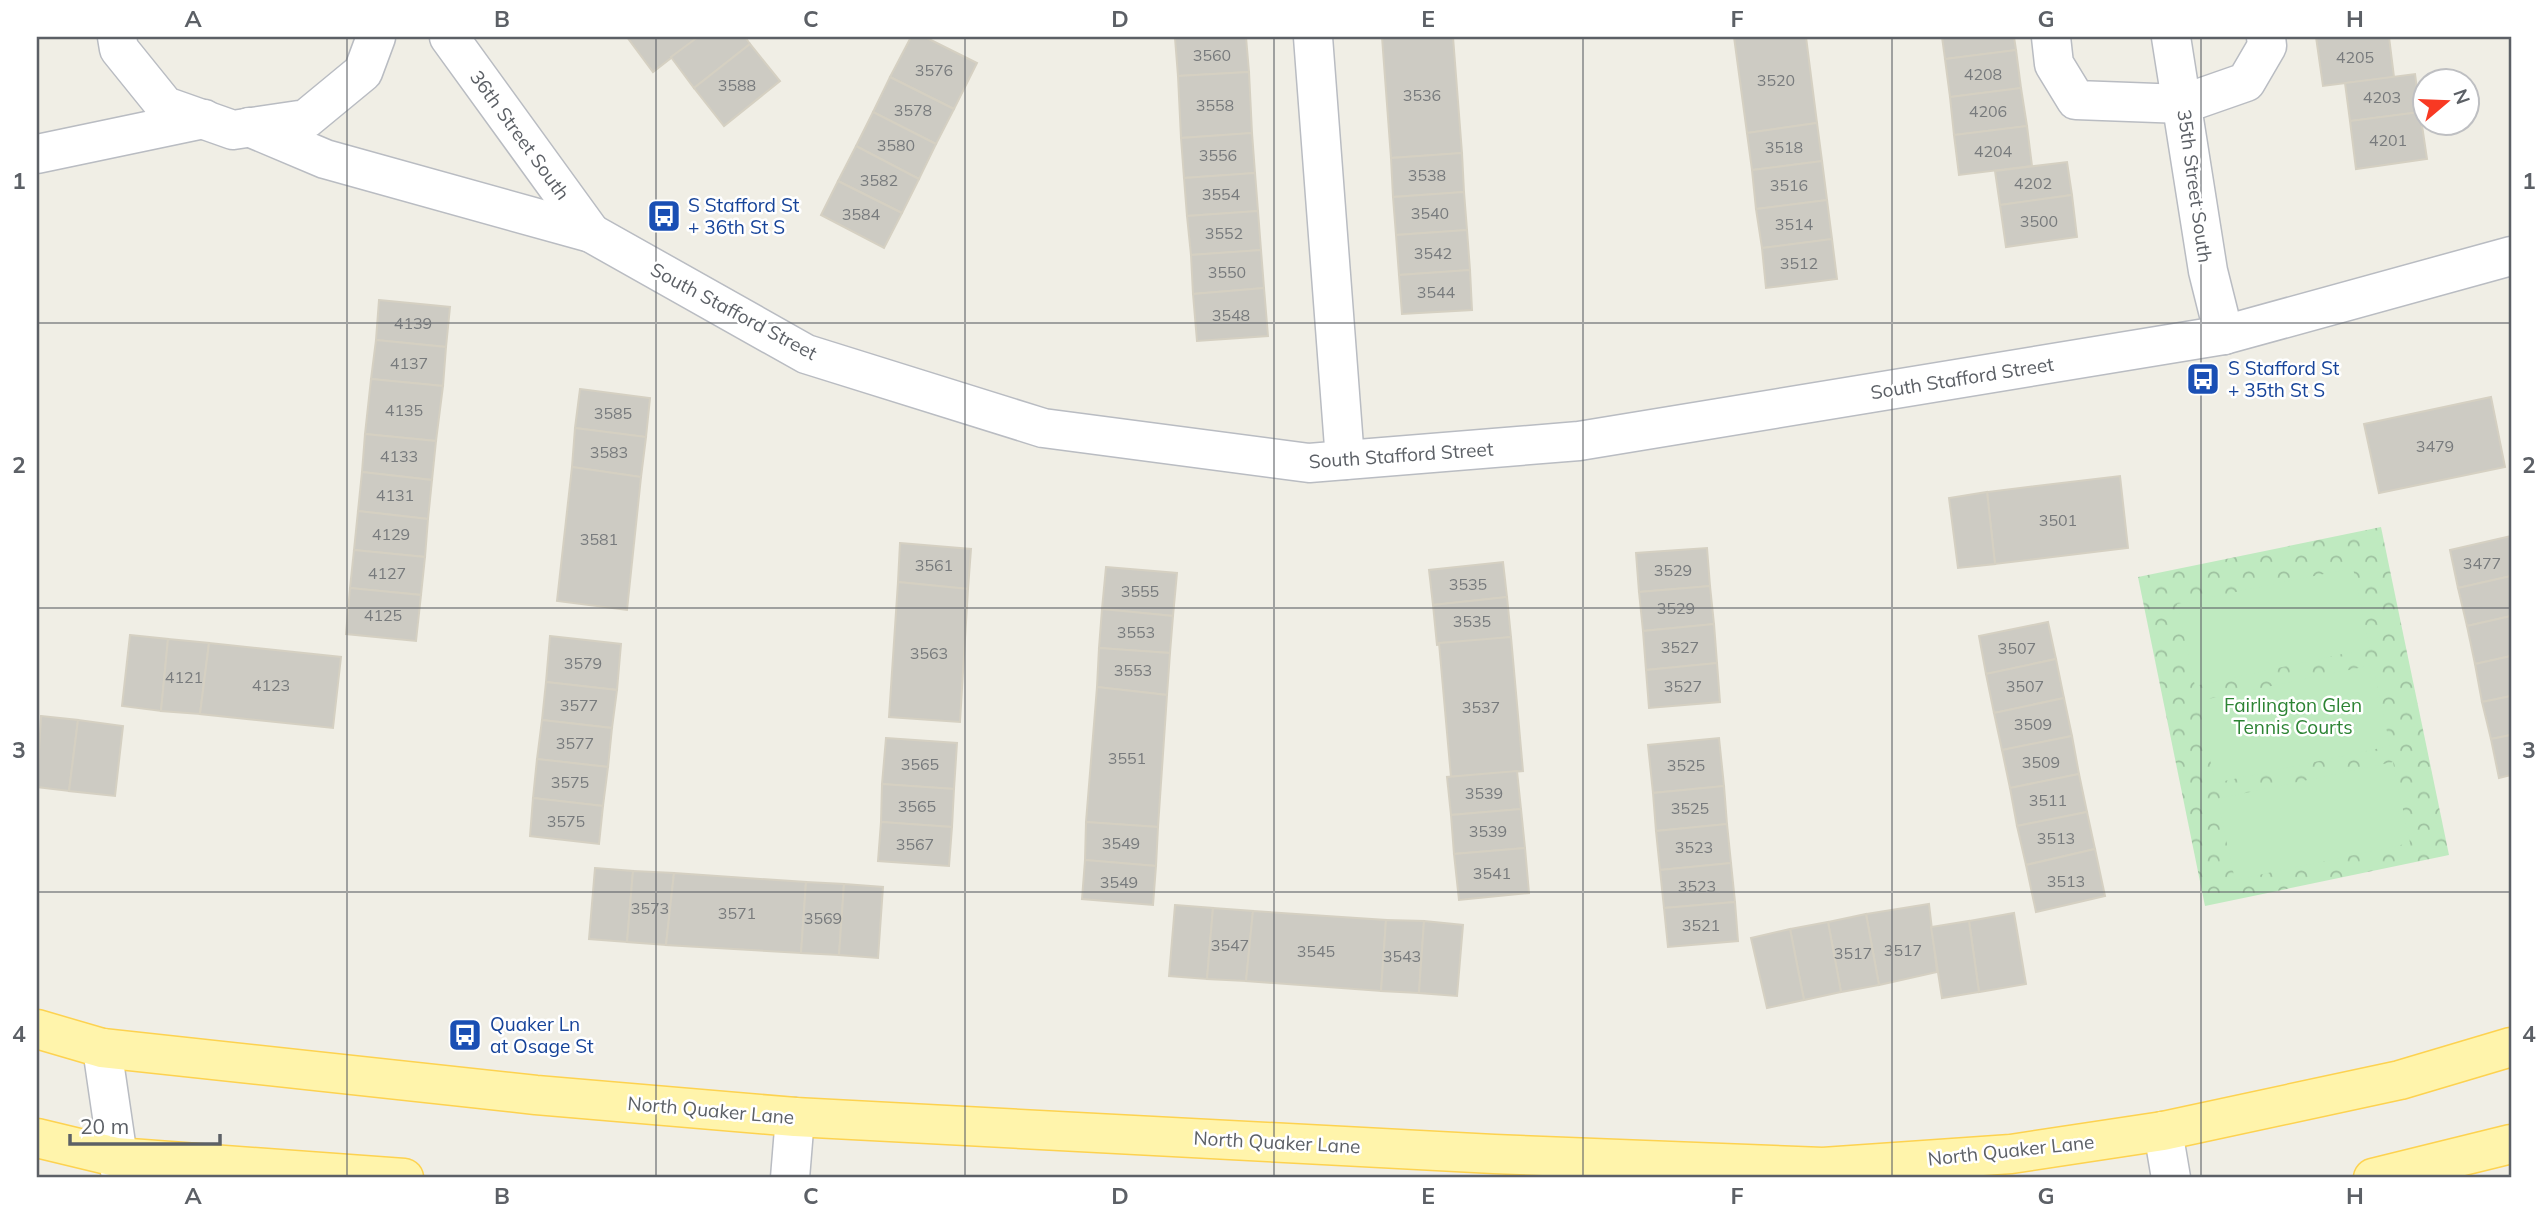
<svg xmlns="http://www.w3.org/2000/svg" width="2548" height="1215" viewBox="0 0 2548 1215" font-family="Mulish,sans-serif">
<style>
.park{fill:url(#park-crowns)}
.garden{fill:#bfeac0}
.building{fill:#cdcbc3;stroke:#d5d0c2;stroke-width:2}
.lines{fill:none;stroke-linecap:round;stroke-linejoin:round}
.minor-casing{stroke:#b9bcc2;stroke-width:41}
.major-casing{stroke:#fdd250;stroke-width:41}
.minor{stroke:#fff;stroke-width:38}
.major{stroke:#fff4ab;stroke-width:38}
.grid{fill:none;stroke:#5c6066;stroke-width:2;stroke-opacity:0.55}
.labels{text-anchor:middle;dominant-baseline:central;stroke-width:5;stroke-linejoin:round;paint-order:stroke}
.number-label{font-size:16px;fill:#787b7d}
.street-label{font-size:19px;fill:#5c6066;stroke:#fff}
.transit-label{font-size:19px;fill:#164399;stroke:#fff;text-anchor:start}
.park-label{font-size:19px;fill:#2d8434;stroke:#fff}
.neatline{fill:none;stroke:#5c6066;stroke-width:2.5}
.grid-label{font-size:23px;text-anchor:middle;font-weight:bold;fill:#5c6066}
</style>
<defs>
<pattern id="park-crowns" width="20" height="18" patternUnits="userSpaceOnUse" patternTransform="scale(1.75)"><rect width="20" height="18" fill="#bfeac0"/><path d="M2 6a3 3 0 1 1 6 0M12 15a3 3 0 1 1 6 0" fill="none" stroke="#9ec1a0"/></pattern>
</defs>
<rect width="100%" height="100%" fill="#f0eee5"/>
<!-- park -->
<path class="park" d="M2381,527L2449,855L2205,906L2138,577Z"/>
<!-- garden -->
<g class="garden">
<path d="M2353,568L2370,648L2195,686L2177,604Z"/>
<path d="M2373,665L2390,746L2215,783L2198,701Z"/>
<path d="M2393,762L2410,843L2235,880L2217,799Z"/>
</g>
<!-- building -->
<g class="building">
<path d="M627,37H698L653,72Z"/>
<path d="M698,37H745L750,44L694,88L671,57Z"/>
<path d="M911,37H925L977,63L954,109L890,77Z"/>
<path d="M1246,37L1249,72L1178,76L1175,38Z"/>
<path d="M1382,37H1453L1462,153L1391,158Z"/>
<path d="M1734,37H1806L1817,123L1747,133Z"/>
<path d="M1942,37H2014L2016,50L1945,59Z"/>
<path d="M2316,37H2389L2394,77L2323,86Z"/>
<path d="M750,44L780,81L724,126L694,88Z"/>
<path d="M2016,50L2021,88L1950,97L1945,59Z"/>
<path d="M1249,72L1252,133L1181,138L1178,76Z"/>
<path d="M2415,74L2420,112L2350,121L2345,83Z"/>
<path d="M890,77L954,109L936,144L873,112Z"/>
<path d="M2021,88L2027,126L1954,135L1950,97Z"/>
<path d="M873,112L936,144L919,179L856,146Z"/>
<path d="M2420,112L2427,159L2356,169L2350,121Z"/>
<path d="M1817,123L1822,161L1752,170L1747,133Z"/>
<path d="M2027,126L2032,166L1959,175L1954,135Z"/>
<path d="M1252,133L1255,173L1184,178L1181,138Z"/>
<path d="M856,146L919,179L902,213L838,181Z"/>
<path d="M1462,153L1464,192L1393,197L1391,158Z"/>
<path d="M1822,161L1827,200L1756,209L1752,170Z"/>
<path d="M2067,162L2072,195L2000,205L1995,171Z"/>
<path d="M1255,173L1258,211L1187,216L1184,178Z"/>
<path d="M838,181L902,213L884,248L821,215Z"/>
<path d="M1464,192L1467,230L1396,235L1393,197Z"/>
<path d="M2072,195L2077,237L2006,247L2000,205Z"/>
<path d="M1827,200L1832,239L1762,248L1756,209Z"/>
<path d="M1258,211L1261,250L1191,255L1187,216Z"/>
<path d="M1467,230L1470,270L1399,275L1396,235Z"/>
<path d="M1832,239L1837,279L1766,288L1762,248Z"/>
<path d="M1261,250L1264,288L1193,294L1191,255Z"/>
<path d="M1470,270L1472,310L1402,314L1399,275Z"/>
<path d="M1264,288L1268,336L1197,341L1193,294Z"/>
<path d="M379,300L450,307L446,347L376,340Z"/>
<path d="M376,340L446,347L443,386L371,379Z"/>
<path d="M371,379L443,386L436,441L365,434Z"/>
<path d="M580,389L650,398L646,437L575,428Z"/>
<path d="M2491,397L2505,467L2379,493L2364,424Z"/>
<path d="M575,428L646,437L641,477L572,467Z"/>
<path d="M365,434L436,441L432,480L362,472Z"/>
<path d="M572,467L641,477L627,610L557,601Z"/>
<path d="M362,472L432,480L428,519L358,511Z"/>
<path d="M2120,476L2128,548L1995,564L1987,492Z"/>
<path d="M1987,492L1995,564L1958,568L1949,498Z"/>
<path d="M358,511L428,519L425,557L354,550Z"/>
<path d="M2511,536V576L2458,588L2450,550Z"/>
<path d="M900,543L971,549L968,589L898,582Z"/>
<path d="M1707,548L1710,586L1639,592L1636,553Z"/>
<path d="M354,550L425,557L421,595L350,588Z"/>
<path d="M1503,562L1507,597L1433,605L1429,570Z"/>
<path d="M1106,567L1177,573L1173,616L1102,609Z"/>
<path d="M2511,576V616L2467,626L2458,588Z"/>
<path d="M898,582L968,589L960,722L889,717Z"/>
<path d="M1710,586L1714,624L1643,631L1639,592Z"/>
<path d="M350,588L421,595L416,641L346,634Z"/>
<path d="M1507,597L1511,637L1437,645L1433,605Z"/>
<path d="M1102,609L1173,616L1170,653L1099,648Z"/>
<path d="M2511,616V656L2475,664L2467,626Z"/>
<path d="M2048,622L2056,659L1986,674L1979,636Z"/>
<path d="M1714,624L1717,663L1646,670L1643,631Z"/>
<path d="M130,635L168,639L161,711L122,706Z"/>
<path d="M550,636L621,644L617,690L546,682Z"/>
<path d="M1511,637L1523,771L1451,777L1439,643Z"/>
<path d="M168,639L209,643L200,714L161,711Z"/>
<path d="M209,643L341,657L333,728L200,714Z"/>
<path d="M1099,648L1170,653L1167,695L1097,687Z"/>
<path d="M2511,656V696L2482,702L2475,664Z"/>
<path d="M2056,659L2064,698L1994,713L1986,674Z"/>
<path d="M1717,663L1720,702L1649,708L1646,670Z"/>
<path d="M546,682L617,690L612,728L542,720Z"/>
<path d="M1097,687L1167,695L1158,827L1086,822Z"/>
<path d="M2511,696V735L2491,739L2482,702Z"/>
<path d="M2064,698L2072,736L2002,750L1994,713Z"/>
<path d="M41,716L78,720L69,791L37,787Z"/>
<path d="M78,720L123,726L115,796L69,791Z"/>
<path d="M542,720L612,728L608,767L537,759Z"/>
<path d="M2511,735V775L2499,778L2491,739Z"/>
<path d="M2072,736L2079,774L2010,788L2002,750Z"/>
<path d="M886,738L957,743L954,789L882,784Z"/>
<path d="M1719,738L1724,786L1653,793L1648,745Z"/>
<path d="M537,759L608,767L603,806L533,798Z"/>
<path d="M1517,771L1521,809L1451,815L1447,777Z"/>
<path d="M2079,774L2087,812L2017,826L2010,788Z"/>
<path d="M882,784L954,789L952,827L881,822Z"/>
<path d="M1724,786L1727,824L1656,831L1653,793Z"/>
<path d="M533,798L603,806L599,844L530,836Z"/>
<path d="M1521,809L1525,848L1454,854L1451,815Z"/>
<path d="M2087,812L2095,849L2026,865L2017,826Z"/>
<path d="M881,822L952,827L949,866L878,861Z"/>
<path d="M1086,822L1158,827L1156,866L1085,860Z"/>
<path d="M1727,824L1731,863L1660,870L1656,831Z"/>
<path d="M1525,848L1529,893L1459,900L1454,854Z"/>
<path d="M2095,849L2105,896L2036,912L2026,865Z"/>
<path d="M1085,860L1156,866L1153,905L1082,899Z"/>
<path d="M1731,863L1735,902L1664,908L1660,870Z"/>
<path d="M595,868L633,871L627,942L589,939Z"/>
<path d="M633,871L674,873L666,945L627,942Z"/>
<path d="M674,873L806,882L801,953L666,945Z"/>
<path d="M806,882L844,884L839,955L801,953Z"/>
<path d="M844,884L883,887L878,958L839,955Z"/>
<path d="M1735,902L1738,941L1668,947L1664,908Z"/>
<path d="M1929,904L1937,972L1879,985L1866,914Z"/>
<path d="M1175,905L1213,908L1207,979L1169,976Z"/>
<path d="M1213,908L1253,911L1246,981L1207,979Z"/>
<path d="M1253,911L1386,920L1381,991L1246,981Z"/>
<path d="M2014,913L2026,984L1979,992L1969,921Z"/>
<path d="M1866,914L1879,985L1841,992L1828,922Z"/>
<path d="M1386,920L1424,921L1419,993L1381,991Z"/>
<path d="M1424,921L1463,925L1457,996L1419,993Z"/>
<path d="M1969,921L1979,992L1942,998L1931,927Z"/>
<path d="M1828,922L1841,992L1804,1000L1790,929Z"/>
<path d="M1790,929L1804,1000L1767,1008L1751,938Z"/>
</g>
<g class="lines">
<defs>
<g id="minor">
<path d="M117,37L119,49L165,106L233,130L306,119L363,72L376,37"/>
<path d="M449,37L591,233"/>
<path d="M1313,37L1345,460"/>
<path d="M2051,37L2054,64L2076,100L2183,104L2246,82L2267,46L2266,37"/>
<path d="M2171,37L2208,271L2224,335"/>
<path d="M249,127L325,159L591,233L806,354L1043,428L1309,463L1579,441L2224,335L2511,256"/>
<path d="M37,154L204,119"/>
<path d="M102,1048L121,1178"/>
<path d="M2163,1131L2171,1178"/>
<path d="M790,1178L795,1117"/>
</g>
<g id="major">
<path d="M37,1029L102,1048L536,1095L795,1117L1494,1154L1823,1167L2011,1154L2163,1131L2400,1080L2511,1047"/>
<path d="M37,1138L116,1157L404,1178"/>
<path d="M2373,1178L2511,1144"/>
</g>
</defs>
<!-- minor casing -->
<use href="#minor" class="minor-casing"/>
<!-- major casing -->
<use href="#major" class="major-casing"/>
<!-- minor -->
<use href="#minor" class="minor"/>
<!-- major -->
<use href="#major" class="major"/>
</g>
<!-- grid -->
<path class="grid" d="M347,37V1178M656,37V1178M965,37V1178M1274,37V1178M1583,37V1178M1892,37V1178M2201,37V1178M37,323H2511M37,608H2511M37,892H2511"/>
<!-- icons -->
<defs>
<symbol id="bus-square" viewBox="-11 -11 22 22"><rect x="-9" y="-9" width="18" height="18" rx="4" fill="#1a4fb4" stroke="#fff"/><path d="M-5-6H5V4H4V6H2V4H-2V6H-4V4H-5ZM-3.5-4V0h7V-4ZM-3.5 1.2v1.5H-2V1.2ZM2 1.2v1.5H3.5V1.2Z" fill="#fff"/></symbol>
</defs>
<g fill-rule="evenodd">
<use href="#bus-square" x="645" y="197" width="38" height="38"/>
<use href="#bus-square" x="2184" y="360" width="38" height="38"/>
<use href="#bus-square" x="446" y="1016" width="38" height="38"/>
</g>
<g class="labels">
<!-- number labels -->
<g class="number-label">
<text x="1212" y="55">3560</text>
<text x="2355" y="57">4205</text>
<text x="934" y="70">3576</text>
<text x="1983" y="74">4208</text>
<text x="1776" y="80">3520</text>
<text x="737" y="85">3588</text>
<text x="1422" y="95">3536</text>
<text x="2382" y="97">4203</text>
<text x="1215" y="105">3558</text>
<text x="913" y="110">3578</text>
<text x="1988" y="111">4206</text>
<text x="2388" y="140">4201</text>
<text x="896" y="145">3580</text>
<text x="1784" y="147">3518</text>
<text x="1993" y="151">4204</text>
<text x="1218" y="155">3556</text>
<text x="1427" y="175">3538</text>
<text x="879" y="180">3582</text>
<text x="2033" y="183">4202</text>
<text x="1789" y="185">3516</text>
<text x="1221" y="194">3554</text>
<text x="1430" y="213">3540</text>
<text x="861" y="214">3584</text>
<text x="2039" y="221">3500</text>
<text x="1794" y="224">3514</text>
<text x="1224" y="233">3552</text>
<text x="1433" y="253">3542</text>
<text x="1799" y="263">3512</text>
<text x="1227" y="272">3550</text>
<text x="1436" y="292">3544</text>
<text x="1231" y="315">3548</text>
<text x="413" y="323">4139</text>
<text x="409" y="363">4137</text>
<text x="404" y="410">4135</text>
<text x="613" y="413">3585</text>
<text x="2435" y="446">3479</text>
<text x="609" y="452">3583</text>
<text x="399" y="456">4133</text>
<text x="395" y="495">4131</text>
<text x="2058" y="520">3501</text>
<text x="391" y="534">4129</text>
<text x="599" y="539">3581</text>
<text x="2482" y="563">3477</text>
<text x="934" y="565">3561</text>
<text x="1673" y="570">3529</text>
<text x="387" y="573">4127</text>
<text x="1468" y="584">3535</text>
<text x="1140" y="591">3555</text>
<text x="1676" y="608">3529</text>
<text x="383" y="615">4125</text>
<text x="1472" y="621">3535</text>
<text x="1136" y="632">3553</text>
<text x="1680" y="647">3527</text>
<text x="2017" y="648">3507</text>
<text x="929" y="653">3563</text>
<text x="583" y="663">3579</text>
<text x="1133" y="670">3553</text>
<text x="184" y="677">4121</text>
<text x="271" y="685">4123</text>
<text x="1683" y="686">3527</text>
<text x="2025" y="686">3507</text>
<text x="579" y="705">3577</text>
<text x="1481" y="707">3537</text>
<text x="2033" y="724">3509</text>
<text x="575" y="743">3577</text>
<text x="1127" y="758">3551</text>
<text x="2041" y="762">3509</text>
<text x="920" y="764">3565</text>
<text x="1686" y="765">3525</text>
<text x="570" y="782">3575</text>
<text x="1484" y="793">3539</text>
<text x="2048" y="800">3511</text>
<text x="917" y="806">3565</text>
<text x="1690" y="808">3525</text>
<text x="566" y="821">3575</text>
<text x="1488" y="831">3539</text>
<text x="2056" y="838">3513</text>
<text x="1121" y="843">3549</text>
<text x="915" y="844">3567</text>
<text x="1694" y="847">3523</text>
<text x="1492" y="873">3541</text>
<text x="2066" y="881">3513</text>
<text x="1119" y="882">3549</text>
<text x="1697" y="886">3523</text>
<text x="650" y="908">3573</text>
<text x="737" y="913">3571</text>
<text x="823" y="918">3569</text>
<text x="1701" y="925">3521</text>
<text x="1230" y="945">3547</text>
<text x="1903" y="950">3517</text>
<text x="1316" y="951">3545</text>
<text x="1853" y="953">3517</text>
<text x="1402" y="956">3543</text>
</g>
<!-- street labels -->
<g class="street-label">
<text transform="translate(520 135) rotate(54)">36th Street South</text>
<text transform="translate(2195 186) rotate(82)">35th Street South</text>
<text transform="translate(734 311) rotate(28)">South Stafford Street</text>
<text transform="translate(1962 378) rotate(-9)">South Stafford Street</text>
<text transform="translate(1401 455) rotate(-4)">South Stafford Street</text>
<text transform="translate(711 1110) rotate(5)">North Quaker Lane</text>
<text transform="translate(1277 1142) rotate(3)">North Quaker Lane</text>
<text transform="translate(2011 1150) rotate(-6)">North Quaker Lane</text>
</g>
<!-- transit labels -->
<g class="transit-label">
<text x="688" y="205">S Stafford St<tspan x="688" dy="22">+ 36th St S</tspan></text>
<text x="2228" y="368">S Stafford St<tspan x="2228" dy="22">+ 35th St S</tspan></text>
<text x="490" y="1024">Quaker Ln<tspan x="490" dy="22">at Osage St</tspan></text>
</g>
<!-- park labels -->
<g class="park-label">
<text x="2293" y="705">Fairlington Glen<tspan x="2293" dy="22">Tennis Courts</tspan></text>
</g>
</g>
<!-- border -->
<rect width="2548" height="1215" fill="none" stroke="#ffffff" stroke-width="77"/>
<!-- north arrow -->
<g transform="translate(2446 102) rotate(71)"><circle r="33" fill="#ffffff" stroke="#bebfc2" stroke-width="2"/>
<path d="M0-5L12 26L0 18L-12 26Z" fill="#f83923"/>
<text y="-10" font-size="19" font-weight="bold" text-anchor="middle" fill="#5c6066">N</text>
</g>
<!-- scale -->
<path d="M70 1134v10h150v-10" fill="none" stroke="#5c6066" stroke-width="3.5"/>
<text x="80" y="1134" font-size="21" fill="#5c6066" stroke="#ffffff" stroke-width="5" paint-order="stroke">20 m</text>
<rect x="38" y="38" width="2472" height="1138" class="neatline"/>
<g class="grid-label">
<text x="193" y="27">A</text>
<text x="502" y="27">B</text>
<text x="811" y="27">C</text>
<text x="1120" y="27">D</text>
<text x="1428" y="27">E</text>
<text x="1737" y="27">F</text>
<text x="2046" y="27">G</text>
<text x="2355" y="27">H</text>
<text x="19" y="189">1</text>
<text x="2529" y="189">1</text>
<text x="19" y="473">2</text>
<text x="2529" y="473">2</text>
<text x="19" y="758">3</text>
<text x="2529" y="758">3</text>
<text x="19" y="1042">4</text>
<text x="2529" y="1042">4</text>
<text x="193" y="1204">A</text>
<text x="502" y="1204">B</text>
<text x="811" y="1204">C</text>
<text x="1120" y="1204">D</text>
<text x="1428" y="1204">E</text>
<text x="1737" y="1204">F</text>
<text x="2046" y="1204">G</text>
<text x="2355" y="1204">H</text>
</g>
</svg>
